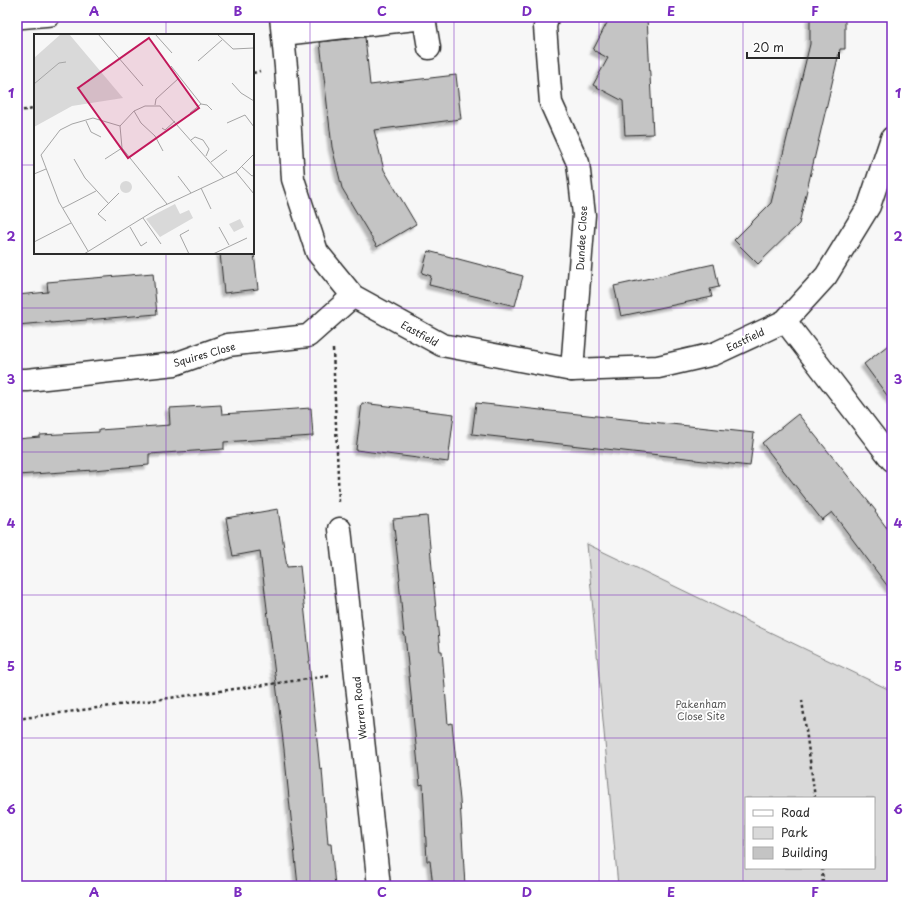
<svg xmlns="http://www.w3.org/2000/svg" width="909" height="903" viewBox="0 0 909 903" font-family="'Playpen Sans',sans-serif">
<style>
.green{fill:#d9d9d9;stroke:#828282;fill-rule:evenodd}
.building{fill:#c4c4c4;stroke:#2b2b2b;filter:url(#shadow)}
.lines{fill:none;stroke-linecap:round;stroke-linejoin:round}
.lane-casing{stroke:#2b2b2b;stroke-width:20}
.street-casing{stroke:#2b2b2b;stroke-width:25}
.path{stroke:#2b2b2b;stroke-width:2.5;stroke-dasharray:3 3;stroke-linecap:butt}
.lane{stroke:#fff;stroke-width:17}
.street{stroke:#fff;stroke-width:22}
.grid{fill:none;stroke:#7b2cbf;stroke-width:1;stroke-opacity:0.55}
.labels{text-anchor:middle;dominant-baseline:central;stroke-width:3.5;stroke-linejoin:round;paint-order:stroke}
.street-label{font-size:10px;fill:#2b2b2b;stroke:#fff}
.park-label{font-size:10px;fill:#565656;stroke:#fff}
.inset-road{fill:none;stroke:#a5a5a5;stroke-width:1}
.view{fill:#c2185b;fill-opacity:0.15;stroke:#c2185b;stroke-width:2}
.inset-edge{fill:none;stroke:#2b2b2b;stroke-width:2}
.neatline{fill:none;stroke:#7b2cbf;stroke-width:1.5}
.grid-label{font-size:13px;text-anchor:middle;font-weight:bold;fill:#7b2cbf}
</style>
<defs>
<filter id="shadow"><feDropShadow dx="-3.5" dy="3.5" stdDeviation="1" flood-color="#0004"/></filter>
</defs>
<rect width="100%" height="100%" fill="#f7f7f7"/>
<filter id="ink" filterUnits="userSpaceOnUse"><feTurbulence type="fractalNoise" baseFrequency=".025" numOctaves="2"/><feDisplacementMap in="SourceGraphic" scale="8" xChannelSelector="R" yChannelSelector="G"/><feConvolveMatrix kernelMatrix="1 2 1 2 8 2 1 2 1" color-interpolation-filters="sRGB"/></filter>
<g filter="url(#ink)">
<!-- green -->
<path class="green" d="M587,544L892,691V886H618ZM746,798H874V868H746Z"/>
<!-- building -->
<g class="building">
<path d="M610,17H647L653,134L625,135L623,101L593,85L608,58L593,50Z"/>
<path d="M810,17H845V49H840L799,224L758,264L734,240L771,203L810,44Z"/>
<path d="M365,37L370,85L456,75L461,119L374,130L384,170L416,224L377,247L342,188L332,147L320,42Z"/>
<path d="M428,251L523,276L515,306L429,285L431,276L422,273Z"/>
<path d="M220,253H254L258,289L224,293Z"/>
<path d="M714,264L719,287L710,289L712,297L621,316L614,286Z"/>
<path d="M153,273L157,314L51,323V322L17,325V295L48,292L47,282Z"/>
<path d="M892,342V402L864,364Z"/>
<path d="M362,403L454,414L448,462L356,450Z"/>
<path d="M476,403L754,433L750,466L695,460V459L472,434Z"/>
<path d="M221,405L222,414L311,408L313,436L224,442V449L149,454V465L94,470L17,475V439L40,437V435L99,432V430L170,425L169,408Z"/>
<path d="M798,414L876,511L875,512L892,535V592L832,512L822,520L762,443Z"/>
<path d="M278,509L287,567L300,566L310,661H309L320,770L322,769L328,844H331L335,886H298L284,749L260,551L233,556L226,518Z"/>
<path d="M427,516L440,651H442L448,724L452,723L460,800L465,886H433L430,861H427L423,784L420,785L405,635H404L399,580L400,579L393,519Z"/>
</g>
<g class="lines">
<defs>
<path id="lane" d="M17,20L51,17"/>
<g id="street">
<path d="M281,17L286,67L293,179L317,252L353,296L442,345L572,370L658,367L714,354L785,321L826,276L869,206L892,138"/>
<path d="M547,17L545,27L551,103L578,163L584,215L572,370"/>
<path d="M283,34L424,18L429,48"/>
<path d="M785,321L892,460"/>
<path d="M17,380H27L175,364L228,345L308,336L353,296"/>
<path d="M340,529L379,886"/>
</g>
</defs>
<!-- lane casing -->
<use href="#lane" class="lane-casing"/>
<!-- street casing -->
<use href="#street" class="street-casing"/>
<!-- path -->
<g class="path">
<path d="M253,73L260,71"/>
<path d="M17,111L35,109"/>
<path d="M333,349L339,502"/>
<path d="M802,700L815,798"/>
<path d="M17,719L329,676"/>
<path d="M822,868L823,886"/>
</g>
<!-- lane -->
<use href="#lane" class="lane"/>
<!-- street -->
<use href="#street" class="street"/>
</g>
</g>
<!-- grid -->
<path class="grid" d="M166,17V35M310,17V886M454,17V886M599,17V886M743,17V886M17,165H35M253,165H892M166,253V886M17,308H892M17,452H892M17,595H892M17,738H892"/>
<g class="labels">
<!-- street labels -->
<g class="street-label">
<text transform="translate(581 238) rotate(-87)">Dundee Close</text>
<text transform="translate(420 333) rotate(29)">Eastfield</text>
<text transform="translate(745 339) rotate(-25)">Eastfield</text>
<text transform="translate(204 354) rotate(-16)">Squires Close</text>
<text transform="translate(359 708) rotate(-96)">Warren Road</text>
</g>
<!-- park labels -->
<g class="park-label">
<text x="701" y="703">Pakenham<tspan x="701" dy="12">Close Site</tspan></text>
</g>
</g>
<!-- overview -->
<g transform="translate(34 34)">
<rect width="220" height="220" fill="#f7f7f7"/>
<path d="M27,0H35L89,64L38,72L0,93V24ZM86 153a6 6 0 1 1 12 0a6 6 0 1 1-12 0ZM141,170L146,180L155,176L159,184L126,203L112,185ZM206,185L210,193L200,198L195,190Z" fill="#d9d9d9"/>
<path class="inset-road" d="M64,0L109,52M121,0L138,19M183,0L199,15L220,14M164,27L188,6M137,32L167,70M198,49L207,59L220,67M0,50L25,29L32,28M121,71L122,65L145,44M100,77L107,89L121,102L129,117M156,79L167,70L173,71L178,76M52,87L57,98L67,103M193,89L211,81L220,93M128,94L131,96L141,87M157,106L161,103L169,106L175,115L172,122M7,121L25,168L54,217M7,121L26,96L38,90L59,84L86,92M40,125L51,144L75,170M71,125L88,114M177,128L193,116M208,133L218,142L220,141M202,138L220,160M0,140L12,135M144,142L157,159M167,154L177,175M133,170L88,114L86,92L100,77L111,72H126L190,144M29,174L62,157M109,184L127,210M72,187L64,180L85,159M96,193L107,212L113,208M185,193L195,211M0,208L37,189M50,220L123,175L202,138L220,120M155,220L146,201L155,196M179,220L213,204"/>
<path class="view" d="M115,4L165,74L94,124L44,54Z"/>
<rect width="220" height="220" class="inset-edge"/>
</g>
<!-- margin -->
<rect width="909" height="903" fill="none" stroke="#fff" stroke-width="44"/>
<!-- legend -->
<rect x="745" y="797" width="130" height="72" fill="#ffffff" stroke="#aaaaaa"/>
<rect x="753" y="810" width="20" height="6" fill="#ffffff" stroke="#aaaaaa"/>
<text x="781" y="817" font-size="12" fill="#2b2b2b">Road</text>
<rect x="753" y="827" width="20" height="12" fill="#d9d9d9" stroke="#aaaaaa"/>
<text x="781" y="837" font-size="12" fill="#2b2b2b">Park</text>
<rect x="753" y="847" width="20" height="12" fill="#c4c4c4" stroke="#aaaaaa"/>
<text x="781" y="857" font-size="12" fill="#2b2b2b">Building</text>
<!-- scale -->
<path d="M747 52v6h92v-6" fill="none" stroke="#2b2b2b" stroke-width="2"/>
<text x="753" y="52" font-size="12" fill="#2b2b2b" stroke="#ffffff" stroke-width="3" paint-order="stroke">20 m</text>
<rect x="22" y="22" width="865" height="859" class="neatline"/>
<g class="grid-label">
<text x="94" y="16">A</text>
<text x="238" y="16">B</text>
<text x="382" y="16">C</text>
<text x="527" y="16">D</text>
<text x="671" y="16">E</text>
<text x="815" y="16">F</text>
<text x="11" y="98">1</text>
<text x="898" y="98">1</text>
<text x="11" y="241">2</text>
<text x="898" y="241">2</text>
<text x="11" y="384">3</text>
<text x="898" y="384">3</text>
<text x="11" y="528">4</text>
<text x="898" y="528">4</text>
<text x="11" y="671">5</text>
<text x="898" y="671">5</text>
<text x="11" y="814">6</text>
<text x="898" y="814">6</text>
<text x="94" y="897">A</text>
<text x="238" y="897">B</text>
<text x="382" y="897">C</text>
<text x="527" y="897">D</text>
<text x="671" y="897">E</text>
<text x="815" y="897">F</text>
</g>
</svg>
